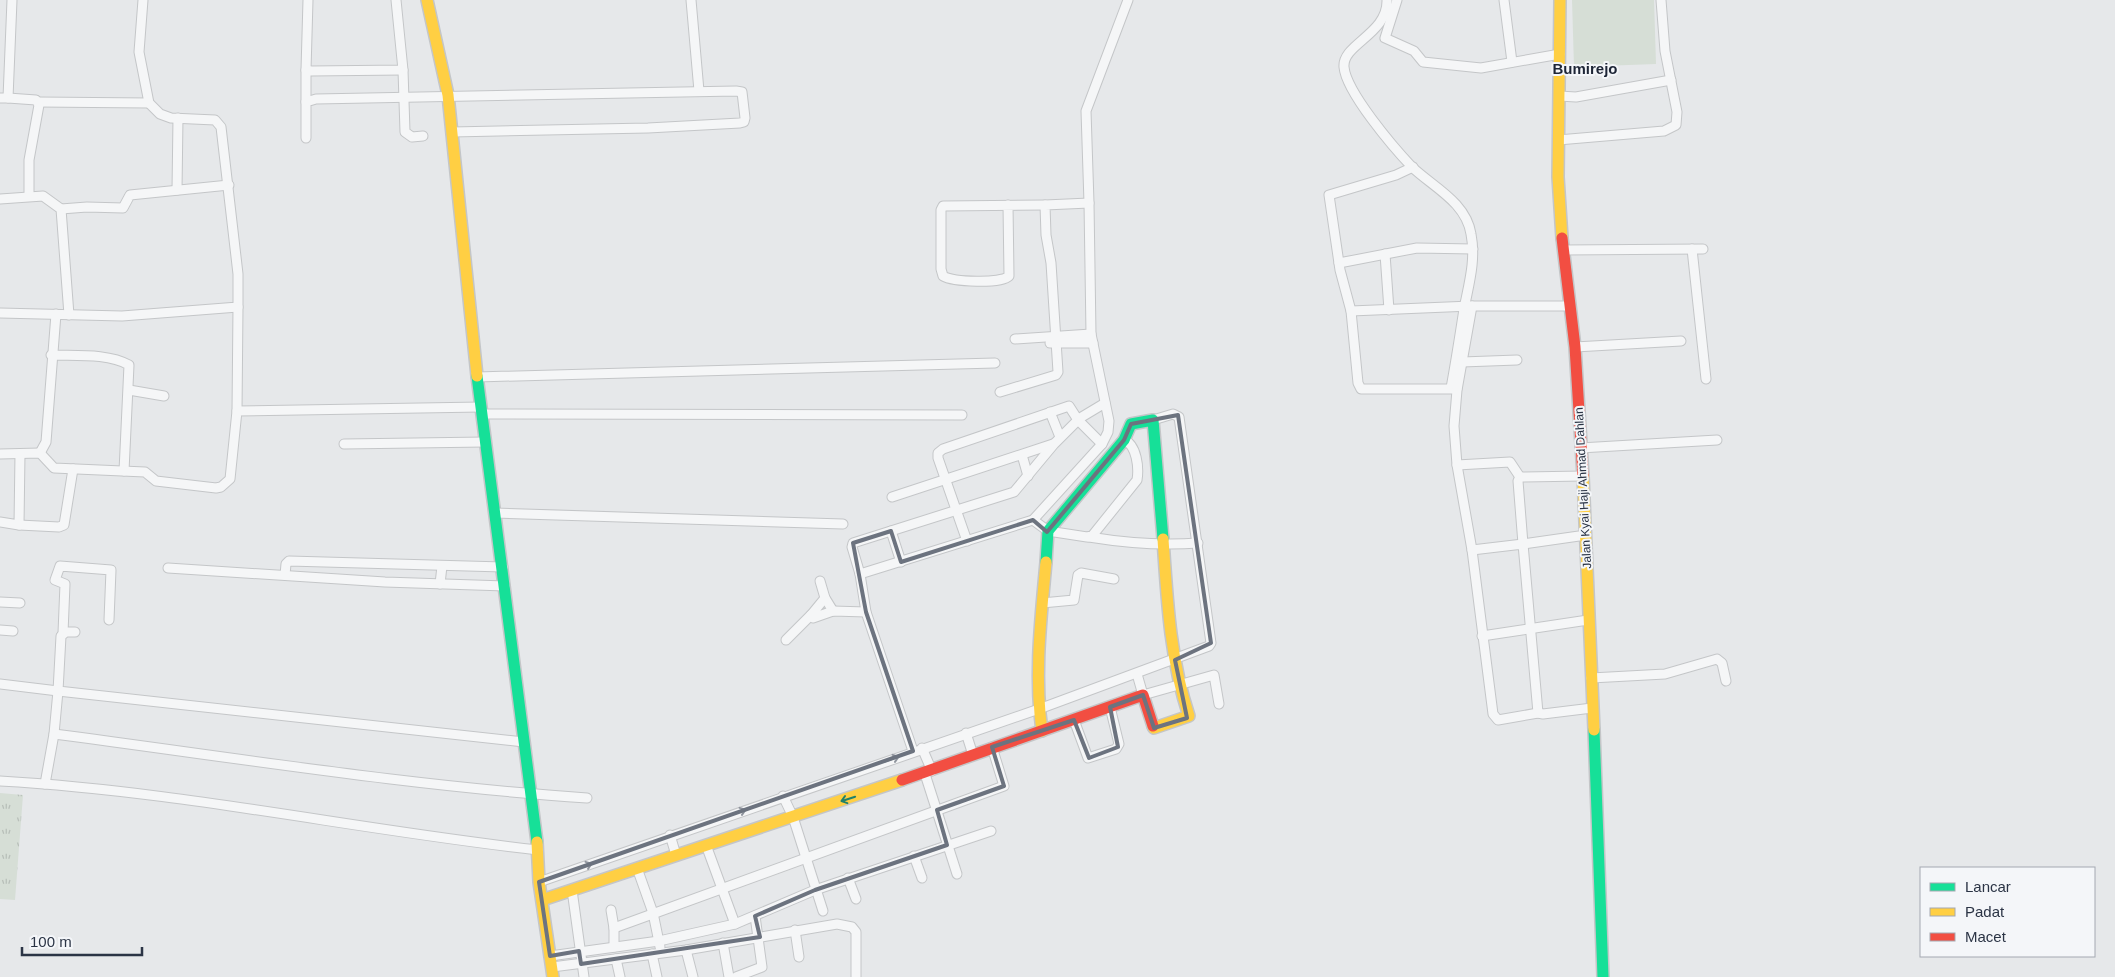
<svg xmlns="http://www.w3.org/2000/svg" width="2115" height="977" viewBox="0 0 2115 977" font-family="Helvetica,sans-serif">
<style>
.green{fill:#d6ded6}
.park{fill:url(#park-tufts)}
.lines{fill:none;stroke-linecap:round;stroke-linejoin:round}
.street-casing{stroke:#c4c6c8;stroke-width:11}
.fast-casing{stroke:#c4c6c8;stroke-width:14}
.slow-casing{stroke:#c4c6c8;stroke-width:14}
.jam-casing{stroke:#c4c6c8;stroke-width:14}
.street{stroke:#f5f6f7;stroke-width:9}
.fast{stroke:#16e098;stroke-width:11}
.slow{stroke:#ffcf43;stroke-width:11}
.jam{stroke:#f24e42;stroke-width:11}
.oneway{stroke:#90959e}
.oneway2{stroke:#22816a}
.marked{fill:none;stroke:#6c737f;stroke-width:4;stroke-linejoin:round}
.labels{text-anchor:middle;dominant-baseline:central;stroke-width:4;stroke-linejoin:round;paint-order:stroke}
.street-label{font-size:12px;fill:#2b3445;stroke:#f4f6f9}
.quarter-label{font-size:15px;font-weight:bold;fill:#1d2536;stroke:#f4f6f9}
</style>
<defs>
<pattern id="park-tufts" width="24" height="20" patternUnits="userSpaceOnUse" patternTransform="scale(1.25)"><rect width="24" height="20" fill="#d6ded6"/><path d="M3 7l-1-3M5 7V3M7 7l1-3M15 17l-1-3M17 17v-4M19 17l1-3" fill="none" stroke="#b8bfb9"/></pattern>
</defs>
<rect width="100%" height="100%" fill="#e6e8ea"/>
<!-- green -->
<path class="green" d="M1572,0H1654L1656,64L1574,67Z"/>
<!-- park -->
<path class="park" d="M0,793L23,795L15,900L0,899Z"/>
<g class="lines">
<defs>
<g id="street">
<path d="M308,0L306,70L311,71L403,70L396,0"/>
<path d="M691,0L699,91"/>
<path d="M1387,0C1388,34 1342,44 1344,67C1346,92 1394,148 1412,167C1433,187 1466,202 1471,234C1476,260 1469,283 1464,309C1460,335 1456,361 1451,388"/>
<path d="M1397,0L1385,38L1414,51L1423,62L1481,68L1560,54"/>
<path d="M1504,0L1512,62"/>
<path d="M306,70V102"/>
<path d="M403,70L405,132L412,137L423,136"/>
<path d="M1559,96L1576,97L1671,80"/>
<path d="M0,98H8L12,0"/>
<path d="M8,98L36,100L39,105L29,160V196"/>
<path d="M38,102L149,103"/>
<path d="M306,138V102L316,99L736,91L742,92L745,118L744,122L740,123L648,128L452,132"/>
<path d="M1558,140L1664,131L1676,125L1677,112L1665,51L1661,0"/>
<path d="M1413,167L1396,175L1329,195L1340,270L1351,311L1358,383L1361,389H1457"/>
<path d="M177,190L178,118"/>
<path d="M0,199L43,196L61,209L69,315"/>
<path d="M1089,203L1091,334"/>
<path d="M1008,205L1009,276C1001,284 953,282 943,276L941,269V210L943,206L1045,205"/>
<path d="M61,209L87,207L123,208L130,195L229,185"/>
<path d="M1692,249L1706,379"/>
<path d="M1563,250L1703,249"/>
<path d="M1385,254L1389,310"/>
<path d="M1339,263L1417,248L1473,249"/>
<path d="M1472,306L1457,390L1454,426L1457,465L1472,550L1493,714L1498,720L1538,713L1543,714L1592,708"/>
<path d="M1351,311L1471,306H1570"/>
<path d="M0,313L122,316L238,307V274L221,127L215,120L171,118L160,114L149,103L139,52L143,0"/>
<path d="M1015,339L1091,334L1109,421L1108,432L1102,444L1033,520"/>
<path d="M1050,343H1093"/>
<path d="M1575,347L1681,341"/>
<path d="M51,355C75,356 108,353 129,365L124,471"/>
<path d="M1462,362L1517,360"/>
<path d="M477,377L995,363"/>
<path d="M129,390L164,396"/>
<path d="M1000,392L1056,375L1058,372L1051,263L1046,235L1045,205L1089,203L1086,111L1128,0"/>
<path d="M237,411L238,307"/>
<path d="M1050,412L1060,437"/>
<path d="M482,414L962,415"/>
<path d="M344,444L485,442"/>
<path d="M1580,448L1717,440"/>
<path d="M40,453L46,442L56,314"/>
<path d="M0,454L40,453L54,468L145,472L156,481L216,488L221,487L230,479L237,411L481,407"/>
<path d="M1022,455L1028,476"/>
<path d="M1457,465L1510,462L1520,477"/>
<path d="M1583,476L1520,477L1518,481L1523,544L1586,535"/>
<path d="M892,497L1053,444"/>
<path d="M495,513L843,524"/>
<path d="M0,522L19,525L20,454"/>
<path d="M19,525L59,527L64,525L73,469"/>
<path d="M891,531L901,562"/>
<path d="M1089,537C1126,543 1160,546 1198,543"/>
<path d="M967,541L938,458V453L943,449L1069,406L1078,420L1102,444"/>
<path d="M1472,550L1523,544L1538,713"/>
<path d="M168,568L385,582L505,586"/>
<path d="M860,574L852,547L853,543L1014,492L1054,444L1080,418L1105,403"/>
<path d="M285,575L286,564L289,561L503,567"/>
<path d="M820,581L825,598L833,611"/>
<path d="M440,584L442,566"/>
<path d="M825,598L811,615L813,618L833,611L866,612"/>
<path d="M0,602L20,603"/>
<path d="M1042,603L1074,600L1078,575L1081,573L1114,579"/>
<path d="M0,630L13,631"/>
<path d="M75,632H66L61,636L58,691L524,742"/>
<path d="M63,633L65,584L55,580L60,566L111,570L109,620"/>
<path d="M1482,636L1588,620"/>
<path d="M786,640L811,615"/>
<path d="M1137,674L1143,695L1214,675L1219,704"/>
<path d="M1591,678L1665,674L1717,659L1722,663L1726,681"/>
<path d="M0,684L58,691L54,734L45,784"/>
<path d="M1074,720L1088,758L1116,749L1119,744L1110,707"/>
<path d="M966,733L973,755"/>
<path d="M54,734C231,757 409,786 587,798"/>
<path d="M922,748L932,771"/>
<path d="M913,751L866,612L860,574L1033,520L1048,531L1087,537L1092,536L1137,480C1139,468 1137,445 1124,440"/>
<path d="M925,774L957,874"/>
<path d="M0,781C180,791 358,830 538,850"/>
<path d="M783,796L793,817L823,911"/>
<path d="M670,835L676,855"/>
<path d="M706,845L735,924L815,890L991,831"/>
<path d="M914,856L922,878"/>
<path d="M637,868L653,913L660,947"/>
<path d="M848,878L856,899"/>
<path d="M539,882L1039,709L1209,646L1211,643L1179,417L1173,414L1153,420"/>
<path d="M572,890L584,977"/>
<path d="M611,910L614,928V947"/>
<path d="M614,928L1004,786L992,747"/>
<path d="M795,930L799,957"/>
<path d="M723,943L729,977"/>
<path d="M686,950L693,977"/>
<path d="M652,954L657,977"/>
<path d="M550,956L659,941L735,924"/>
<path d="M616,959L620,977"/>
<path d="M552,967L686,950L837,924L852,927L856,932V977"/>
<path d="M736,977L762,967L755,916"/>
</g>
<g id="fast">
<path d="M477,376L537,842"/>
<path d="M1046,562L1048,531L1124,440L1131,424L1153,420L1163,539"/>
<path d="M1594,730L1603,977"/>
</g>
<g id="slow">
<path d="M427,0L448,95L477,376"/>
<path d="M1560,0L1558,177L1562,238"/>
<path d="M1583,476L1594,730"/>
<path d="M1153,726L1154,728L1189,716C1170,659 1167,599 1163,539"/>
<path d="M1042,731C1034,675 1041,618 1046,562"/>
<path d="M537,842L539,882L553,977"/>
<path d="M542,900L902,780"/>
</g>
<g id="jam">
<path d="M1562,238L1575,347L1583,476"/>
<path d="M902,780L1143,695L1153,726"/>
</g>
</defs>
<!-- street casing -->
<use href="#street" class="street-casing"/>
<!-- fast casing -->
<use href="#fast" class="fast-casing"/>
<!-- slow casing -->
<use href="#slow" class="slow-casing"/>
<!-- jam casing -->
<use href="#jam" class="jam-casing"/>
<!-- street -->
<use href="#street" class="street"/>
<!-- fast -->
<use href="#fast" class="fast"/>
<!-- slow -->
<use href="#slow" class="slow"/>
<!-- jam -->
<use href="#jam" class="jam"/>
</g>
<!-- one-way arrows -->
<defs><path id="oneway-shaft" d="M-6 0H5M1.5-3L5.5 0L1.5 3" fill="none" stroke-width="1.6" stroke-linecap="round" stroke-linejoin="round" transform="scale(1.25)"/></defs>
<g class="oneway">
<use href="#oneway-shaft" transform="translate(892 759) rotate(-19)"/>
<use href="#oneway-shaft" transform="translate(739 812) rotate(-19)"/>
<use href="#oneway-shaft" transform="translate(585 866) rotate(-20)"/>
</g>
<use class="oneway2" href="#oneway-shaft" transform="translate(848 799) rotate(162)"/>
<!-- marked area -->
<path class="marked" d="M1178,415L1211,643L1175,660L1187,718L1154,728L1143,695L1110,707L1118,747L1089,758L1074,720L992,747L1004,786L937,810L947,845L815,890L755,916L760,937L581,964L579,951L550,956L539,882L913,751L866,612L853,543L891,531L901,562L1033,520L1047,532L1124,440L1131,424Z"/>
<g class="labels">
<!-- street labels -->
<g class="street-label">
<text transform="translate(1583 488) rotate(-93)">Jalan Kyai Haji Ahmad Dahlan</text>
</g>
<!-- quarter labels -->
<g class="quarter-label">
<text x="1585" y="68">Bumirejo</text>
</g>
</g>
<!-- legend -->
<rect x="1920" y="867" width="175" height="90" fill="#f4f6f9" stroke="#a4a8b1"/>
<rect x="1930" y="883" width="25" height="8" fill="#16e098" stroke="#a4a8b1"/>
<text x="1965" y="892" font-size="15" fill="#2b3445">Lancar</text>
<rect x="1930" y="908" width="25" height="8" fill="#ffcf43" stroke="#a4a8b1"/>
<text x="1965" y="917" font-size="15" fill="#2b3445">Padat</text>
<rect x="1930" y="933" width="25" height="8" fill="#f24e42" stroke="#a4a8b1"/>
<text x="1965" y="942" font-size="15" fill="#2b3445">Macet</text>
<!-- scale -->
<path d="M22 947v8h120v-8" fill="none" stroke="#2b3445" stroke-width="2.5"/>
<text x="30" y="947" font-size="15" fill="#2b3445" stroke="#f4f6f9" stroke-width="4" paint-order="stroke">100 m</text>
</svg>
